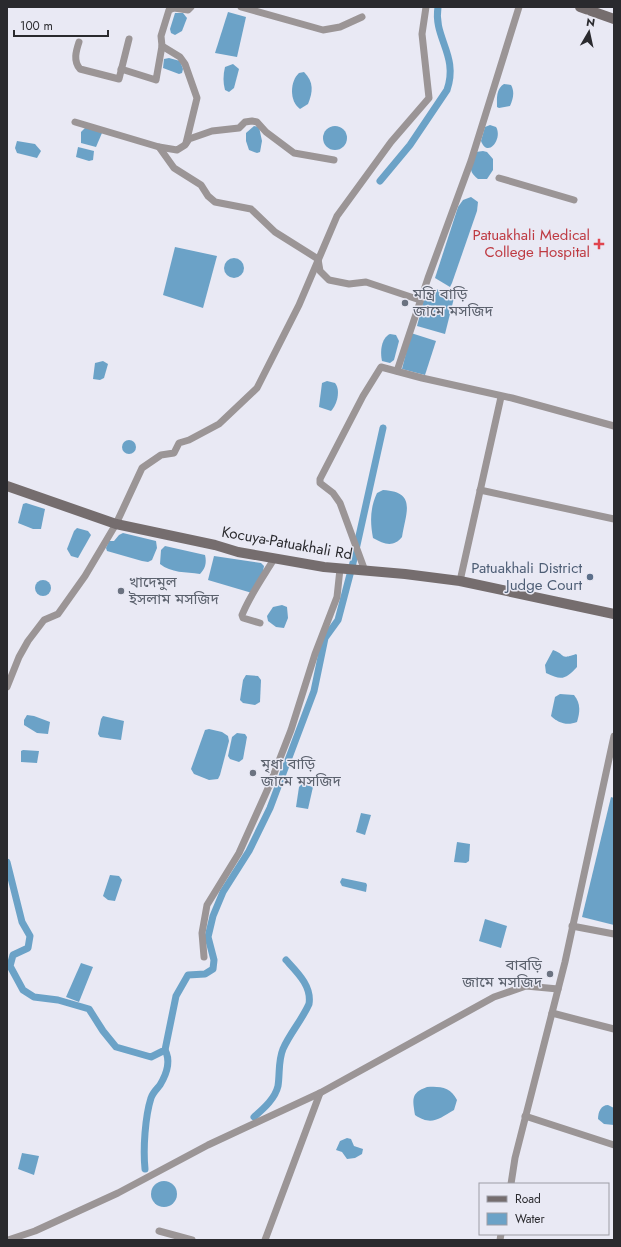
<svg xmlns="http://www.w3.org/2000/svg" width="621" height="1247" viewBox="0 0 621 1247" font-family="Jost,'Noto Sans Bengali',sans-serif">
<style>
.water{fill:#6ba2c7}
.lines{fill:none;stroke-linecap:round;stroke-linejoin:round}
.canal{stroke:#6ba2c7;stroke-width:7}
.street{stroke:#9b9596;stroke-width:7}
.secondary{stroke:#756d6e;stroke-width:10}
.health-dot{fill:#e0444e;stroke:#e9e9f4;stroke-width:1.5}
.worship-dot{fill:#6b7280;stroke:#e9e9f4;stroke-width:1.5}
.service-dot{fill:#5c6f8a;stroke:#e9e9f4;stroke-width:1.5}
.labels{text-anchor:middle;dominant-baseline:central;stroke-width:3;stroke-linejoin:round;paint-order:stroke}
.health-label{font-size:15px;fill:#be3a42;stroke:#e9e9f4;text-anchor:end}
.worship-label{font-size:15px;fill:#5b616d;stroke:#e9e9f4;text-anchor:start}
.street-label{font-size:15px;fill:#2a2a2e;stroke:#e9e9f4}
.service-label{font-size:15px;fill:#4e5e75;stroke:#e9e9f4;text-anchor:end}
</style>
<rect width="100%" height="100%" fill="#e9e9f4"/>
<!-- water -->
<g class="water">
<path d="M228,12L246,17L237,57L215,53Z"/>
<path d="M175,13H183L187,18L182,31L175,35L171,33L170,29Z"/>
<path d="M169,58L180,61L183,69L182,73L179,74L163,68L164,59Z"/>
<path d="M233,64L239,69L234,88L229,92L225,90C223,83 223,75 225,67Z"/>
<path d="M304,72C314,82 313,92 308,104L300,109C289,101 290,81 299,73Z"/>
<path d="M504,84L511,85C515,92 513,99 510,106L499,108L497,107C497,98 496,89 504,84Z"/>
<path d="M490,125L496,127C503,138 488,159 481,141L485,127Z"/>
<circle cx="335" cy="138" r="12"/>
<path d="M254,126L259,127L262,141L260,152L257,153L249,150L246,141V133Z"/>
<path d="M86,127L102,133L96,147L81,143V132Z"/>
<path d="M17,141L35,144L41,151L37,158L17,153L15,148Z"/>
<path d="M78,147L94,151L93,160L89,161L76,157Z"/>
<path d="M483,151L487,152L493,159V170L487,179H478C466,169 472,165 476,152Z"/>
<path d="M471,197L478,202L477,211L452,283L450,287L435,278L458,207L463,200Z"/>
<path d="M175,247L217,256L203,308L163,295Z"/>
<circle cx="234" cy="268" r="10"/>
<path d="M427,287L455,294L445,334L417,326Z"/>
<path d="M411,333L436,341L425,375L402,369Z"/>
<path d="M390,334L396,335L399,341L394,360L390,363L382,361C380,352 381,338 390,334Z"/>
<path d="M103,361L108,364L104,378L100,380L93,379L95,363Z"/>
<path d="M327,381L335,383C341,390 337,405 331,411L319,407L322,383Z"/>
<circle cx="129" cy="447" r="7"/>
<path d="M383,490C417,492 406,512 402,537C393,548 384,544 373,538C370,522 370,508 377,493Z"/>
<path d="M26,503L45,509L41,529H33L18,523L23,504Z"/>
<path d="M77,528L88,531L91,535L78,558L71,556L67,549L74,531Z"/>
<path d="M123,533L156,541L157,548L152,560L148,562L142,561L107,551L106,548L109,541H114L119,535Z"/>
<path d="M165,546L205,555C207,563 205,569 200,574C186,572 171,573 160,564L161,550Z"/>
<path d="M214,556L261,563L264,566L262,576L252,593L208,580Z"/>
<circle cx="43" cy="588" r="8"/>
<path d="M282,605L287,607L288,618L284,628L276,627L268,621L267,616L273,607Z"/>
<path d="M553,650C567,655 559,660 576,654L577,655V667C566,679 562,681 546,673L545,665Z"/>
<path d="M246,675L258,676L261,680L260,702L255,705L243,703L240,700L243,680Z"/>
<path d="M560,694L574,695C581,704 580,712 577,722C567,726 558,723 551,716L555,697Z"/>
<path d="M27,715L34,716L50,722L48,734L37,733L24,725V720Z"/>
<path d="M103,716L124,721L121,740L100,737L98,734L101,719Z"/>
<path d="M209,729L222,732L228,736L229,741L220,775L218,779L209,780L194,774L191,769L205,730Z"/>
<path d="M237,733L245,734L247,737L243,759L239,762L230,759L228,756L232,737Z"/>
<path d="M23,750L39,751L37,763L21,762V751Z"/>
<path d="M302,784L313,787L308,809L296,807L299,787Z"/>
<path d="M611,797L614,798V925L582,917Z"/>
<path d="M361,813L371,815L365,835L356,832Z"/>
<path d="M457,842L470,844L469,861L466,863L454,862Z"/>
<path d="M110,875L119,876L122,880L115,901L108,900L103,896Z"/>
<path d="M342,878L366,883L367,885L366,892L342,886L340,882Z"/>
<path d="M485,919L507,926L501,948L479,941Z"/>
<path d="M81,963L93,967L79,1002L66,997Z"/>
<path d="M427,1087C439,1086 451,1087 457,1100L454,1110C439,1119 431,1126 415,1115C413,1100 410,1093 427,1087Z"/>
<path d="M608,1105L614,1108V1125L604,1124L598,1119C598,1112 601,1105 608,1105Z"/>
<path d="M347,1138L351,1139L354,1146L363,1149L362,1154L355,1158L347,1159L342,1152L336,1150L340,1141Z"/>
<path d="M22,1153L39,1156L34,1175L18,1169Z"/>
<circle cx="164" cy="1194" r="13"/>
</g>
<g class="lines">
<!-- canal -->
<g class="canal">
<path d="M380,181L410,145L447,90C459,55 433,38 438,7"/>
<path d="M7,862L22,922L30,936L28,948L13,955L10,966L23,990L34,997L58,1000L89,1009L103,1031L116,1047L151,1057L165,1050L176,996L188,975L205,974L213,969L214,960L208,937L213,916L223,892L249,851L270,808L314,691L325,638L338,620L353,563L383,428"/>
<path d="M254,1117C263,1109 275,1099 278,1086C280,1073 278,1061 283,1049C290,1033 302,1020 309,1004C312,986 297,972 286,960"/>
<path d="M145,1169C143,1149 145,1117 151,1098C153,1092 157,1089 160,1085C166,1075 171,1061 165,1050"/>
</g>
<!-- street -->
<g class="street">
<path d="M241,7L323,30L340,27L362,17"/>
<path d="M79,42C76,51 73,61 80,69L119,79L129,39"/>
<path d="M121,69L156,80L162,46"/>
<path d="M75,122L159,147L174,168L201,185L208,196L215,202L251,209L275,232L318,259L320,271L329,280L349,284L366,282L420,300"/>
<path d="M186,143L197,98L185,64L180,57L162,46L161,36L169,10L174,8L188,10L191,7"/>
<path d="M159,147L177,150L185,145L189,139L212,131L239,128L245,122L252,121L257,122L266,132L294,153L334,160"/>
<path d="M499,178L574,200"/>
<path d="M397,371L428,278L471,161L519,7"/>
<path d="M480,490L614,519"/>
<path d="M365,571L340,503L333,493L320,483V479L363,396L381,367L422,378L512,398L614,426"/>
<path d="M460,581L501,397"/>
<path d="M260,623L243,618L242,615C250,595 263,577 274,559"/>
<path d="M7,687L19,657L28,641L44,620L58,614L85,576L116,524L142,468L161,455L174,453L179,443L189,440L219,424L257,388L299,305L337,216L391,142L429,98L422,34L426,7"/>
<path d="M572,926L614,934"/>
<path d="M204,957L202,933L207,905L239,853L270,784L291,730L315,654L337,597L340,569"/>
<path d="M552,1013L614,1029"/>
<path d="M525,1116L614,1145"/>
<path d="M511,1184L515,1158L565,962L614,736"/>
<path d="M159,1231L192,1240"/>
<path d="M8,1240L35,1231L118,1193L208,1145L320,1093L494,997L526,986L558,989"/>
<path d="M265,1240L320,1093"/>
<path d="M500,1240L501,1234"/>
</g>
<!-- secondary -->
<g class="secondary">
<path d="M580,7L614,19"/>
<path d="M7,486L116,524L215,545L238,552L324,567L405,574L460,581L614,614"/>
</g>
</g>
<!-- markers -->
<path class="health-dot" d="M597 238h4v4h4v4h-4v4h-4v-4h-4v-4h4z"/>
<g class="worship-dot">
<circle cx="405" cy="303" r="4"/>
<circle cx="121" cy="591" r="4"/>
<circle cx="253" cy="773" r="4"/>
<circle cx="550" cy="974" r="4"/>
</g>
<circle class="service-dot" cx="590" cy="577" r="4"/>
<g class="labels">
<!-- health labels -->
<g class="health-label">
<text x="590" y="235">Patuakhali Medical<tspan x="590" dy="17">College Hospital</tspan></text>
</g>
<!-- worship labels -->
<g class="worship-label">
<text x="413" y="294">মন্ত্রি বাড়ি<tspan x="413" dy="17">জামে মসজিদ</tspan></text>
<text x="129" y="582">খাদেমুল<tspan x="129" dy="17">ইসলাম মসজিদ</tspan></text>
<text x="261" y="764">মৃধা বাড়ি<tspan x="261" dy="17">জামে মসজিদ</tspan></text>
<text x="542" y="965" text-anchor="end">বাবড়ি<tspan x="542" dy="17">জামে মসজিদ</tspan></text>
</g>
<!-- street labels -->
<g class="street-label">
<text transform="translate(287 543) rotate(10)">Kocuya-Patuakhali Rd</text>
</g>
<!-- service labels -->
<g class="service-label">
<text x="582" y="568">Patuakhali District<tspan x="582" dy="17">Judge Court</tspan></text>
</g>
</g>
<!-- border -->
<rect width="621" height="1247" fill="none" stroke="#2a2a2e" stroke-width="16"/>
<!-- legend -->
<rect x="479" y="1183" width="130" height="52" fill="#e9e9f4" stroke="#9d9da5"/>
<rect x="487" y="1196" width="20" height="6" fill="#756d6e" stroke="#9d9da5"/>
<text x="515" y="1203" font-size="12" fill="#2a2a2e">Road</text>
<rect x="487" y="1213" width="20" height="12" fill="#6ba2c7" stroke="#9d9da5"/>
<text x="515" y="1223" font-size="12" fill="#2a2a2e">Water</text>
<!-- north arrow -->
<g transform="translate(589 32) rotate(9)" stroke="#e9e9f4" stroke-width="3" paint-order="stroke">
<path d="M0-3L7 15L0 10L-7 15Z" fill="#2a2a2e"/>
<text y="-6" font-size="11" font-weight="bold" text-anchor="middle" fill="#2a2a2e">N</text>
</g>
<!-- scale -->
<path d="M14 30v6h94v-6" fill="none" stroke="#2a2a2e" stroke-width="2"/>
<text x="20" y="30" font-size="12" fill="#2a2a2e" stroke="#e9e9f4" stroke-width="3" paint-order="stroke">100 m</text>
</svg>
